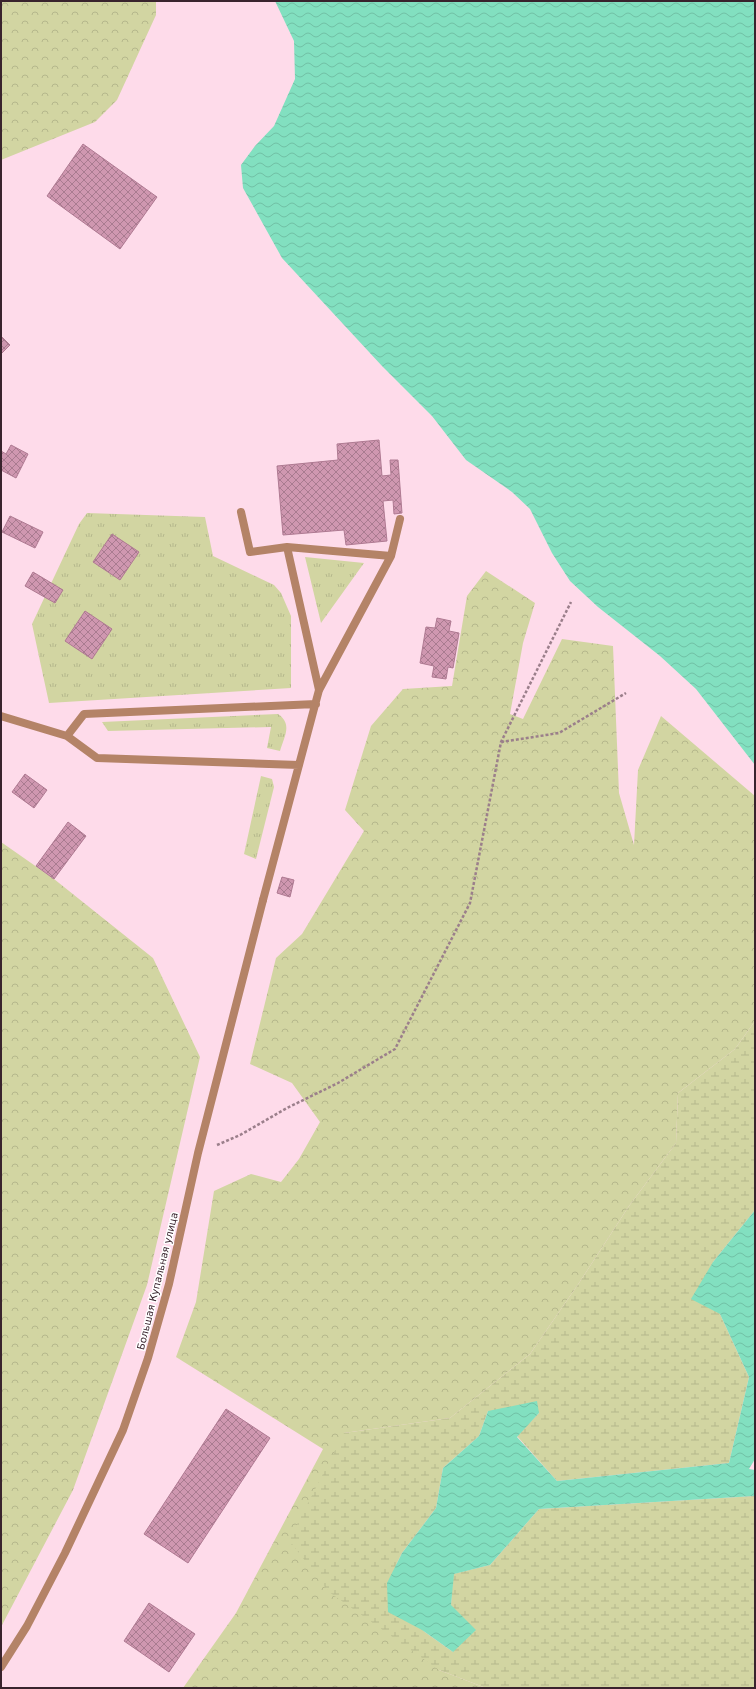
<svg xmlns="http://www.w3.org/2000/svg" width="756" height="1689" font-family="'DejaVu Sans',sans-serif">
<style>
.grass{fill:url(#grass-tufts)}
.forest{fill:url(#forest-crowns)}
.wetland{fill:url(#wetland-marsh)}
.water{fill:url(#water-waves)}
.building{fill:url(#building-cross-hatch);stroke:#af7a92}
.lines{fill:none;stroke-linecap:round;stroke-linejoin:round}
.path{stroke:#9b7f8b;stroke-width:2.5;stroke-dasharray:3 2;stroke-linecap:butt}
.service{stroke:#b48367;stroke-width:8}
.minor{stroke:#b48367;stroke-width:8}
.labels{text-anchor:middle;stroke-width:3;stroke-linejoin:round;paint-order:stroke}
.street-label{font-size:10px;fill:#39232d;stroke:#fff}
</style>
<defs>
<pattern id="grass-tufts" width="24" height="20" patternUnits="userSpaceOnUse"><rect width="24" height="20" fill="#d2d5a2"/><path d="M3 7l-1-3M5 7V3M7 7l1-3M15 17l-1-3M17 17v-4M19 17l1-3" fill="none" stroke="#b5b78c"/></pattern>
<pattern id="forest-crowns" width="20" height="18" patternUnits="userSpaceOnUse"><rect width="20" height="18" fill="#d2d5a2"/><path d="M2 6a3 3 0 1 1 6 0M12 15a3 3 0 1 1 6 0" fill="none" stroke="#b5b78c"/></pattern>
<pattern id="wetland-marsh" width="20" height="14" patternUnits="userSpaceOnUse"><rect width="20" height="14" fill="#d2d5a2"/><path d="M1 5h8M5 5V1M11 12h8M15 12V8" fill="none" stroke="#b5b78c"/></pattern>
<pattern id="water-waves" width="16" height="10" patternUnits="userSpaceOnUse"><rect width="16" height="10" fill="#82e0c0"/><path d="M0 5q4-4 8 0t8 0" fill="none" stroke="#71c0a5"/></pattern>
<pattern id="building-cross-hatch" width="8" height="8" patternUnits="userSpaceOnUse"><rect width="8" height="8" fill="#cf97b0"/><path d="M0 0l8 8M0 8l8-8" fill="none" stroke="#a97b90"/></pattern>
</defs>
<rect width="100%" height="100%" fill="#fedbea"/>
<!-- grass -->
<path class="grass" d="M87,513l118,4 8,39 61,29 7,8 10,23v72l-242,15 -17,-79 47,-100z
M305,557l59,6 -43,60z
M278,714c15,10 6,23 2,37l-13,-3 4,-21 -163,4 -6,-9z
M261,776l11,3 2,8 -18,72 -12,-5z"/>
<!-- forest -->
<path class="forest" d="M1,1h155v14l-39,85 -22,22 -94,38z
M486,571l49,32 -12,40 -13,71 13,5 39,-80 51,7 6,147 15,52 4,-75 23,-54 94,80v225l-20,28 -57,44 -2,50 -47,63 -50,77 -49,71 -80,64 -106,15 95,237 47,18h-303l53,-75 87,-164 -147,-92 20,-55 18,-111 37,-17 30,8 18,-23 21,-37 -28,-39 -42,-19 26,-106 26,-24 62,-103 -19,-21 26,-84 32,-37 49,-3 15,-90z
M1,842l53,37 99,79 47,99 -53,228 -74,205 -72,137z"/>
<!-- wetland -->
<path class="wetland" d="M755,1021v189l-42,52 7,52 29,63 -20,86 -172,18 -40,-45 22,-23 -51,-2 -9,25 -36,32 -7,40 -34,45 -15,30 1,29 34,18 31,22 -2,-47 2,-31 37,-9 49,-56 216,-13v192h-269l-47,-18 -110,-78 -40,-52 55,-107 106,-15 80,-64 49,-71 50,-77 47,-63 2,-50 57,-44z"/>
<!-- water -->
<path class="water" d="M275,1h480v764l-59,-76 -36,-33 -62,-49 -28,-26 -18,-28 -22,-44 -18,-17 -46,-32 -34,-44 -50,-50 -100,-108 -39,-70 -2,-23 14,-19 19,-20 21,-47 -1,-38z
M755,1210v249l-6,10 6,1v26l-216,13 -49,56 -36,9 -3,31 25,25 -23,22 -31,-22 -34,-18 -1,-29 15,-30 34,-45 7,-40 36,-32 9,-25 49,-10 2,12 -22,24 40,44 172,-18 20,-86 -29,-63 -29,-15 22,-37z"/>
<!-- building -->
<path class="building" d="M83,144l74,53 -37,52 -73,-53z
M1,336l9,9 -9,9z
M379,440l3,36 9,-1 -1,-15h8l4,53 -8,1 -1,-14 -10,1 4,40 -41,4 -2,-15 -61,5 -6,-69 61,-6 -1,-16z
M11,445l17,9 -12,24 -15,-8v-19l5,3z
M10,516l33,16 -8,16 -33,-16z
M112,534l27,18 -19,28 -27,-18z
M33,572l30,18 -8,13 -30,-17z
M85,611l27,18 -20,30 -27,-18z
M437,618l14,3 -2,10 10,2 -6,35 -5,-1 -2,12 -14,-2 2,-11 -14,-3 6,-36 9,1z
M25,774l22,16 -13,18 -22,-16z
M68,822l18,14 -32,43 -18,-13z
M282,877l12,3 -4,17 -13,-4z
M226,1409l44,29 -82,125 -44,-29z
M149,1603l46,31 -26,38 -45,-31z"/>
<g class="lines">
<!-- path -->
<path class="path" d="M501,742l58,-9 67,-40
M217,1145l23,-10 47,-27 51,-25 57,-34 75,-146 31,-161 70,-140"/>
<!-- service -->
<path class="service" d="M241,512l9,40 37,-5 32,143
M287,547l104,9
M1,716l66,20 17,-22 232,-10
M67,736l30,22 202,7
M263,900l56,-210 72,-134 9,-37"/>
<!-- minor -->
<path class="minor" d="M1,1667l26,-41 38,-73 58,-123 25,-72 21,-74 29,-131 65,-253"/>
</g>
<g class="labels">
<!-- street labels -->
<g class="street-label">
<text transform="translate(157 1281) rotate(-76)" y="4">Большая Купальная улица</text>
</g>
</g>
<!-- border -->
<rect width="756" height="1689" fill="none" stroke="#39232d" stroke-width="4"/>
</svg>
